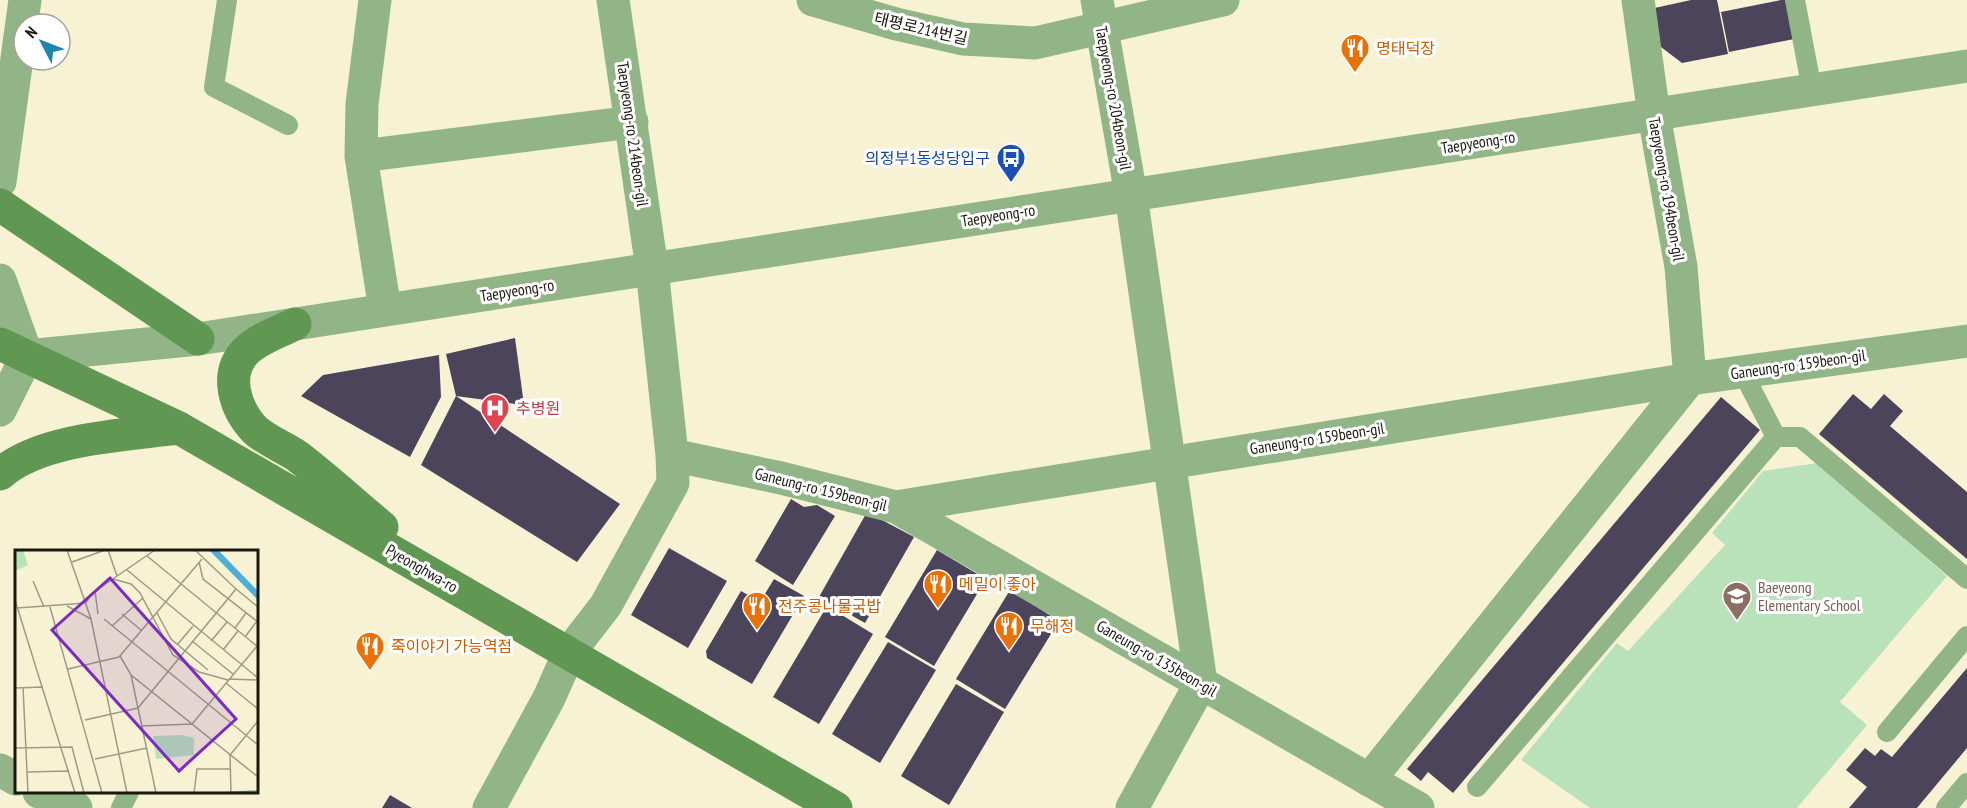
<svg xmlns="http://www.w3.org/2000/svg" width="1967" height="808" font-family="'PT Sans Narrow','Noto Sans KR',sans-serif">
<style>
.green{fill:#b9e2ba}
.building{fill:#4b445b}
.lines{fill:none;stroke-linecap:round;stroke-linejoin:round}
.service{stroke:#91b587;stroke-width:20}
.minor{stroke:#91b587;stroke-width:33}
.secondary{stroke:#609752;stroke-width:33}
.labels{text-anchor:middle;stroke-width:6;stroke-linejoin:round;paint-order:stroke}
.street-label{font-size:16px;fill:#19180d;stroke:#fff}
.food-label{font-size:16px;fill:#c56008;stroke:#fff;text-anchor:start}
.transit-label{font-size:16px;fill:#164399;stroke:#fff;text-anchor:end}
.health-label{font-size:16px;fill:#be3a42;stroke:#fff;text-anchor:start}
.education-label{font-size:16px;fill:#785e54;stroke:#fff;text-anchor:start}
.inset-road{fill:none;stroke:#9e9b84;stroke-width:1.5}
.view{fill:#7b2cbf;fill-opacity:0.15;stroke:#7b2cbf;stroke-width:3}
.inset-edge{fill:none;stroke:#19180d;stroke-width:3}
</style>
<rect width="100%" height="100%" fill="#f7f2d4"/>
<!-- green -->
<path class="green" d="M1817,463l130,113 -107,126 27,23 -70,83h-207l-69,-48 96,-117 11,8 97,-106 -13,-12 51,-62z"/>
<!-- building -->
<path class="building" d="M1691,0h26l11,54 -46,9 -25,-19 -7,-35z
M1781,0h5l8,39 -65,13 -8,-40z
M515,338l9,67 -68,-9 164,108 -43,58 -156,-97 35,-69 -10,-42z
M439,355l2,42 -31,60 -109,-61 22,-21z
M1853,394l18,15 13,-15 19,17 -13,15 77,66v67l-148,-125z
M1721,397l39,33 -307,363 -25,-21 -7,9 -14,-12z
M791,499l13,8 13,-2 18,11 -42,69 -38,-24z
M867,512l47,25 -49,86 -46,-26z
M669,548l58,33 -39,67 -57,-33z
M937,550l49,29 -52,87 -49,-29z
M774,579l30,17 -52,88 -45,-26 -1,-7 35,-60 19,11z
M1010,590l49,31 -54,88 -49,-30z
M827,606l46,28 -54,90 -46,-27z
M888,642l48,28 -56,93 -48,-29z
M1967,668v80l-50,60h-68l18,-21 -21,-17 19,-22 10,8 6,-7 11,8z
M956,684l48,28 -55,93 -48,-29z
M390,795l22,13h-30z"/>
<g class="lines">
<!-- service -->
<path class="service" d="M227,0l-13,87 74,38
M1795,0l17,90
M1742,371l34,66h24l167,142
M1887,732l80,-96
M1477,787l299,-350
M121,808l8,-16
M1946,808l21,-25"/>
<!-- minor -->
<path class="minor" d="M375,0l-13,104 -1,52 24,154
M813,0l83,24 67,15 72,4 188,-43
M1097,0l34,195 70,488 -69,125
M361,156l271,-34
M0,182l25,-182
M0,280l27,76
M27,356l171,-17 1769,-273
M0,410l27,-54
M672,455l109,23 115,29 794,-128 277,-38
M896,507l522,301
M0,770l16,9
M1369,780l321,-401 -9,-112 -27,-152 -16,-115
M39,792l37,16
M489,808l60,-110 20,-45 37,-48 67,-122 -1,-28 -20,-186 -39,-269"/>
<!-- secondary -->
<path class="secondary" d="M0,205l198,134
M295,324c-16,8 -35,14 -48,26 -24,23 -12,58 7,79 11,11 30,18 43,27 29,22 57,48 85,71
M0,344l179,84 657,380
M0,474c41,-36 126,-39 179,-46"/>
</g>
<!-- icons -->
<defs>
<g id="restaurant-pin" transform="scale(1.5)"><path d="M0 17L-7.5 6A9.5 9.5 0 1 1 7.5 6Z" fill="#e8710a" stroke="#fff"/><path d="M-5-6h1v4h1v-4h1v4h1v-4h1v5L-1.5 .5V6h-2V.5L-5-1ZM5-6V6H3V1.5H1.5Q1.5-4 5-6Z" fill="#fff"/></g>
<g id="bus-pin" transform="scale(1.5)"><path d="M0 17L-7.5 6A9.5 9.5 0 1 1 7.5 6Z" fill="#1a4fb4" stroke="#fff"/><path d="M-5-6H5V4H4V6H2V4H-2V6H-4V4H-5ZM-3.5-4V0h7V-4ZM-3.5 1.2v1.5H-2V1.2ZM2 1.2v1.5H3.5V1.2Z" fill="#fff"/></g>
<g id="hospital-pin" transform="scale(1.5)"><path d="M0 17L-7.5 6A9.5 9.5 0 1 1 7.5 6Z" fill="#e0444e" stroke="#fff"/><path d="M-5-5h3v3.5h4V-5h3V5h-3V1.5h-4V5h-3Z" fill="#fff"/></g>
<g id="school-pin" transform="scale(1.5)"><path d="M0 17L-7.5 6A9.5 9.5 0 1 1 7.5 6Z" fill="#8d6e63" stroke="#fff"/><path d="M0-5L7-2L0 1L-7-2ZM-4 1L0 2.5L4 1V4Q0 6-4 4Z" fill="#fff"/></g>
</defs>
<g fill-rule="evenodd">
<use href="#restaurant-pin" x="1355" y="48"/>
<use href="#bus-pin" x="1011" y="158"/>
<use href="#hospital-pin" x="495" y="408"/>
<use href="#restaurant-pin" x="938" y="584"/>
<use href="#school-pin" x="1737" y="596"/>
<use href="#restaurant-pin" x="757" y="606"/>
<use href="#restaurant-pin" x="1009" y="626"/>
<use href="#restaurant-pin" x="370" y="646"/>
</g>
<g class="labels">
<!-- street labels -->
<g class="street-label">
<text transform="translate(921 28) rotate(13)" y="6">태평로214번길</text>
<text transform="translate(1114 98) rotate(80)" y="6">Taepyeong-ro 204beon-gil</text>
<text transform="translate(633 134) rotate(82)" y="6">Taepyeong-ro 214beon-gil</text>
<text transform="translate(1478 142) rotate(-9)" y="6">Taepyeong-ro</text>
<text transform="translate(1667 189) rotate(80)" y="6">Taepyeong-ro 194beon-gil</text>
<text transform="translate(998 215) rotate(-9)" y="6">Taepyeong-ro</text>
<text transform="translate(517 290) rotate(-9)" y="6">Taepyeong-ro</text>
<text transform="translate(1798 364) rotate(-8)" y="6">Ganeung-ro 159beon-gil</text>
<text transform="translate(1317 438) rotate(-9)" y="6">Ganeung-ro 159beon-gil</text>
<text transform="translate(821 489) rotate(14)" y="6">Ganeung-ro 159beon-gil</text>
<text transform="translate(422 568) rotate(30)" y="6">Pyeonghwa-ro</text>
<text transform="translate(1157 658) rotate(30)" y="6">Ganeung-ro 135beon-gil</text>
</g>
<!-- food labels -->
<g class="food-label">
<text x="1376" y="54">명태덕장</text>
<text x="959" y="590">메밀이 좋아</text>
<text x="778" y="612">전주콩나물국밥</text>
<text x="1030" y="632">무해정</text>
<text x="391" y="652">죽이야기 가능역점</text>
</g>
<!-- transit labels -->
<g class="transit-label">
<text x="990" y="164">의정부1동성당입구</text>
</g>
<!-- health labels -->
<g class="health-label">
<text x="516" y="414">추병원</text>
</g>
<!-- education labels -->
<g class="education-label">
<text x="1758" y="593">Baeyeong<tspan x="1758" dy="18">Elementary School</tspan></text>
</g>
</g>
<!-- overview -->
<g transform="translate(15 550)">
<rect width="243" height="243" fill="#f7f2d4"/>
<path d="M167,185l12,3v17l-38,4 -3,-23z" fill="#b9e2ba"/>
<path d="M0,0h8l5,15 -13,6z" fill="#b9e2ba"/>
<path d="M194,0h9l40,41v9z" fill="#4dafd9"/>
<path class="inset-road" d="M52,0l24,69 36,174M93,0l9,26M132,6l111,91M57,12l33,-12M184,12l4,17 55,43M112,20l131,108M98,29l18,5 9,9 33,62 26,17 29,8M18,31l11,26M221,39l22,18M80,41l3,23M0,50l60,193M71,53l5,-9 64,-44M52,56l24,13M35,57l52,186M2,58l69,-5M142,63l14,26 37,31M107,64l20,17M89,69l154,126M97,76l31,-28M220,78l11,-15M230,87l12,-16M177,91l41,33M196,91l16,-19M162,95l16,-19M208,100l15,-19M105,106l11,19 127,102M53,119l51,-12 83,-98M116,125l25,118M214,129l29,1M211,133l32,26M8,137l5,106M0,138l28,-1M70,170l53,-12 98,-119 -41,-39M127,176l50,-2 66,-79M0,198l57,-1 12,46M80,209l52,-11M12,222l42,-1M179,243l3,-24h33M201,243l42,-2M216,243l-1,-38 28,-34"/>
<path class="view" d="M95,28l126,141 -57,52 -127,-141z"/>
<rect width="243" height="243" class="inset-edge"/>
</g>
<!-- north arrow -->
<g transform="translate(42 42) rotate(312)"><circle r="28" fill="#ffffff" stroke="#a3a39e" stroke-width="1.5"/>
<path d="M0-4.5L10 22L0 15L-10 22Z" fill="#2084ae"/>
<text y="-9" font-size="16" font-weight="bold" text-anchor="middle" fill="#19180d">N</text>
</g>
</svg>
